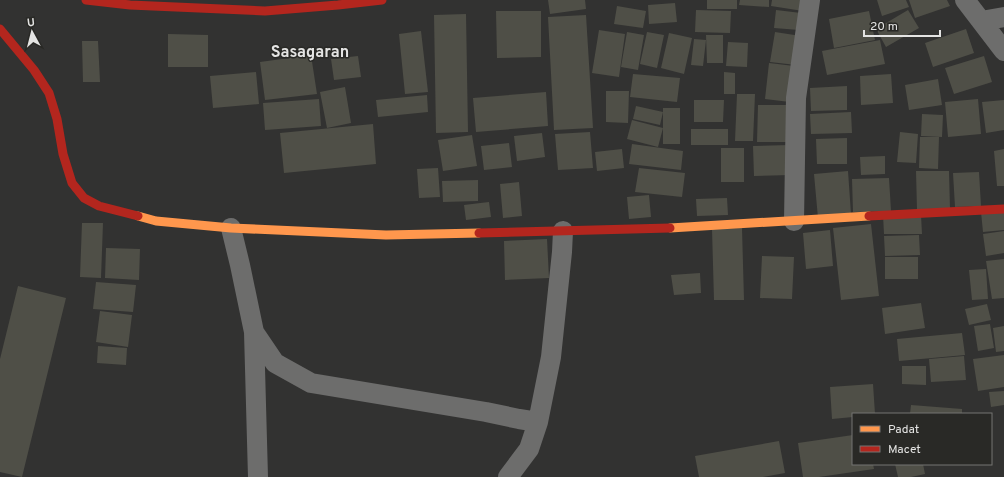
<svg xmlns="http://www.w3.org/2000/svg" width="1004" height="477" font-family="Overpass,sans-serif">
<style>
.building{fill:#4f4f47}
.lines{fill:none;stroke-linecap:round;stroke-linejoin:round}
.street{stroke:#6d6d6c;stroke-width:20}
.slow{stroke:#ff974d;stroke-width:9}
.jam{stroke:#b3261e;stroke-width:9}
.labels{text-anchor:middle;stroke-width:3;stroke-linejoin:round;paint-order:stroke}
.quarter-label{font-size:16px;font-weight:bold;fill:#e4e4e3;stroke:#292926}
</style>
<rect width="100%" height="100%" fill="#323231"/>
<!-- building -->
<path class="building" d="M548,0h37l1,9 -36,5z
M707,0h30v9h-30z
M740,0h29v7l-30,-2z
M772,0h33l-2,11 -32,-5z
M877,0h29l3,7 -27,9z
M909,0h38l3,6 -35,12z
M675,3l2,19 -28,2 -1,-19z
M617,6l29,5 -3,17 -29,-4z
M696,10l35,1 -1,22 -35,-1z
M776,10l25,3 -2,17 -25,-2z
M908,10l11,18 -33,19 -10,-18z
M496,11h45v46l-44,1z
M869,11l6,29 -41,8 -5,-29z
M466,14l2,118 -32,1 -2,-118z
M586,15l7,113 -39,2 -6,-113z
M966,29l8,24 -41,14 -8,-24z
M599,30l26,4 -6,43 -27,-4z
M421,31l7,61 -23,2 -6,-60z
M627,32l17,3 -6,35 -17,-3z
M647,32l17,3 -7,33 -17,-4z
M775,32l26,4 -5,29 -26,-3z
M669,33l23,5 -8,36 -23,-6z
M168,34l40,1v32h-40z
M706,35h17v28h-16z
M694,39l12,1 -3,26 -12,-1z
M880,40l5,24 -58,11 -5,-24z
M82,41h16l2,41h-17z
M728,42l20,1 -1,24 -21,-1z
M311,55l6,39 -52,6 -5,-38z
M358,56l3,21 -27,3 -3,-21z
M984,56l8,26 -38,12 -9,-26z
M769,63l25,3 -4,36 -25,-3z
M256,72l3,32 -46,4 -3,-32z
M724,72l11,1v21h-11z
M633,74l47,4 -3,24 -47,-5z
M891,74l2,29 -32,2 -1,-29z
M938,79l4,26 -33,5 -4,-25z
M847,86v24l-36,1 -1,-23z
M345,87l6,36 -24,5 -7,-36z
M606,91h23l-1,32 -22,-1z
M546,92l2,34 -72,6 -3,-34z
M737,94h18l-2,47h-18z
M427,95l1,17 -50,5 -2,-17z
M319,99l2,27 -56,4 -2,-27z
M978,99l3,35 -33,3 -3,-35z
M694,100h30l-1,22h-29z
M1004,100v30l-18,3 -4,-31z
M758,105h31v37h-32z
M636,106l27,6 -3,13 -27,-6z
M663,108h17v36h-17z
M851,112l1,21 -41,1 -1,-20z
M922,114l21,1 -1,22 -21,-1z
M632,120l31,8 -5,19 -31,-8z
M373,124l3,40 -92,9 -4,-40z
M691,129h37v16h-37z
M590,132l3,36 -35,2 -3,-36z
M900,132l18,2 -2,29 -19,-1z
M542,133l3,24 -28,4 -3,-25z
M472,135l5,31 -34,5 -5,-31z
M920,137h19l-1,32 -19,-1z
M847,138v26h-30l-1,-25z
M509,143l3,24 -28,3 -3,-24z
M632,144l51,7 -2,19 -52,-6z
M790,145l1,30 -37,1 -1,-30z
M721,148h23v34h-23z
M622,149l2,19 -27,3 -2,-19z
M1004,149v37h-7l-3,-35z
M885,156v18l-24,1 -1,-18z
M438,168l2,29 -21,1 -2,-29z
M639,168l46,5 -3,24 -47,-5z
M848,171l3,43 -33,4 -4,-44z
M916,171h33l1,38 -33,1z
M979,172l2,34 -26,1 -2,-34z
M889,178l2,33 -38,1 -1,-33z
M478,180v21l-35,1 -1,-21z
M519,182l3,34 -19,2 -3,-34z
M649,195l2,22 -22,2 -2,-22z
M727,198l1,17 -31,1 -1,-17z
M489,202l2,15 -25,3 -2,-15z
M1004,209v21l-21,2 -2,-20z
M883,215h38l1,19h-38z
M82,223h21l-2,55 -21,-1z
M871,224l8,72 -38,4 -8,-72z
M742,228l2,72h-30l-2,-71z
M830,230l3,36 -27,3 -3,-36z
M1004,231v22l-18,3 -3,-22z
M919,235l1,20 -35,1 -1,-20z
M547,239l2,39 -44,2 -1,-39z
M106,248l34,1 -1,31 -34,-2z
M762,256l32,1 -2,42 -32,-1z
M885,257h33v22h-33z
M1004,259v39l-12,1 -6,-38z
M986,269l2,30 -16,1 -3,-30z
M700,273l1,20 -27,2 -3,-20z
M96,282l40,3 -3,27 -40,-3z
M18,286l48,12 -44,179 -22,-5v-113z
M921,303l4,25 -40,6 -3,-26z
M987,304l4,16 -22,5 -4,-16z
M100,311l32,4 -4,32 -32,-5z
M990,324l4,24 -16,3 -4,-25z
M1004,326v25l-8,1 -3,-24z
M962,333l3,22 -66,6 -2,-22z
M98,346l29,2 -1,17 -29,-2z
M1004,355v32l-26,4 -5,-32z
M964,356l2,24 -35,2 -2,-23z
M902,366h24v19l-24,-1z
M873,384l2,30h-22v3l-21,2 -2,-32z
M1004,391v14l-13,2 -2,-15z
M911,405l51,4v5h-52z
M853,435v29h20l1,5 -55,8h-16l-5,-34z
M779,441l6,32 -22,4h-64l-4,-21z
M895,464h28l2,10 -14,3h-13z"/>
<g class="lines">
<!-- street -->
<path class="street" d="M965,0l39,51
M981,21l23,-4
M794,221l2,-123 14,-98
M231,228l9,37 14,67 21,31 36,20 175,29 33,7 19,3
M254,332l4,145
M508,477l21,-28 9,-27 13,-65 11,-105 1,-21"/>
<!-- slow -->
<path class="slow" d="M138,216l18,5 75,7 155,7 93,-2
M670,228l199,-12"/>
<!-- jam -->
<path class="jam" d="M86,0l44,5 135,6 73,-6 44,-5
M0,29l34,41 15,23 8,26 6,35 9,29 12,15 15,8 39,10
M869,216l135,-7
M479,233l191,-5"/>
</g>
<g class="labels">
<!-- quarter labels -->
<g class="quarter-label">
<text x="310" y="57">Sasagaran</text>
</g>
</g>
<!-- legend -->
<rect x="852" y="413" width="140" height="52" fill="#292926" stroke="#747472"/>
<rect x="860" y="426" width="20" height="6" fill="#ff974d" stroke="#747472"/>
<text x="888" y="433" font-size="12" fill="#e4e4e3">Padat</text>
<rect x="860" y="446" width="20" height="6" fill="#b3261e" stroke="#747472"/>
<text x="888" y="453" font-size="12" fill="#e4e4e3">Macet</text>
<!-- north arrow -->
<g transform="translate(32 32) rotate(353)" stroke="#292926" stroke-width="3" paint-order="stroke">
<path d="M0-3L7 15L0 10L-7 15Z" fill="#e4e4e3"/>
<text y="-6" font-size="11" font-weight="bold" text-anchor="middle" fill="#e4e4e3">U</text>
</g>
<!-- scale -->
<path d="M864 30v6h76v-6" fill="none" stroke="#e4e4e3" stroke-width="2"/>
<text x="870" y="30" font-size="12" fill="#e4e4e3" stroke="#292926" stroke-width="3" paint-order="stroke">20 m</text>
</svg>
